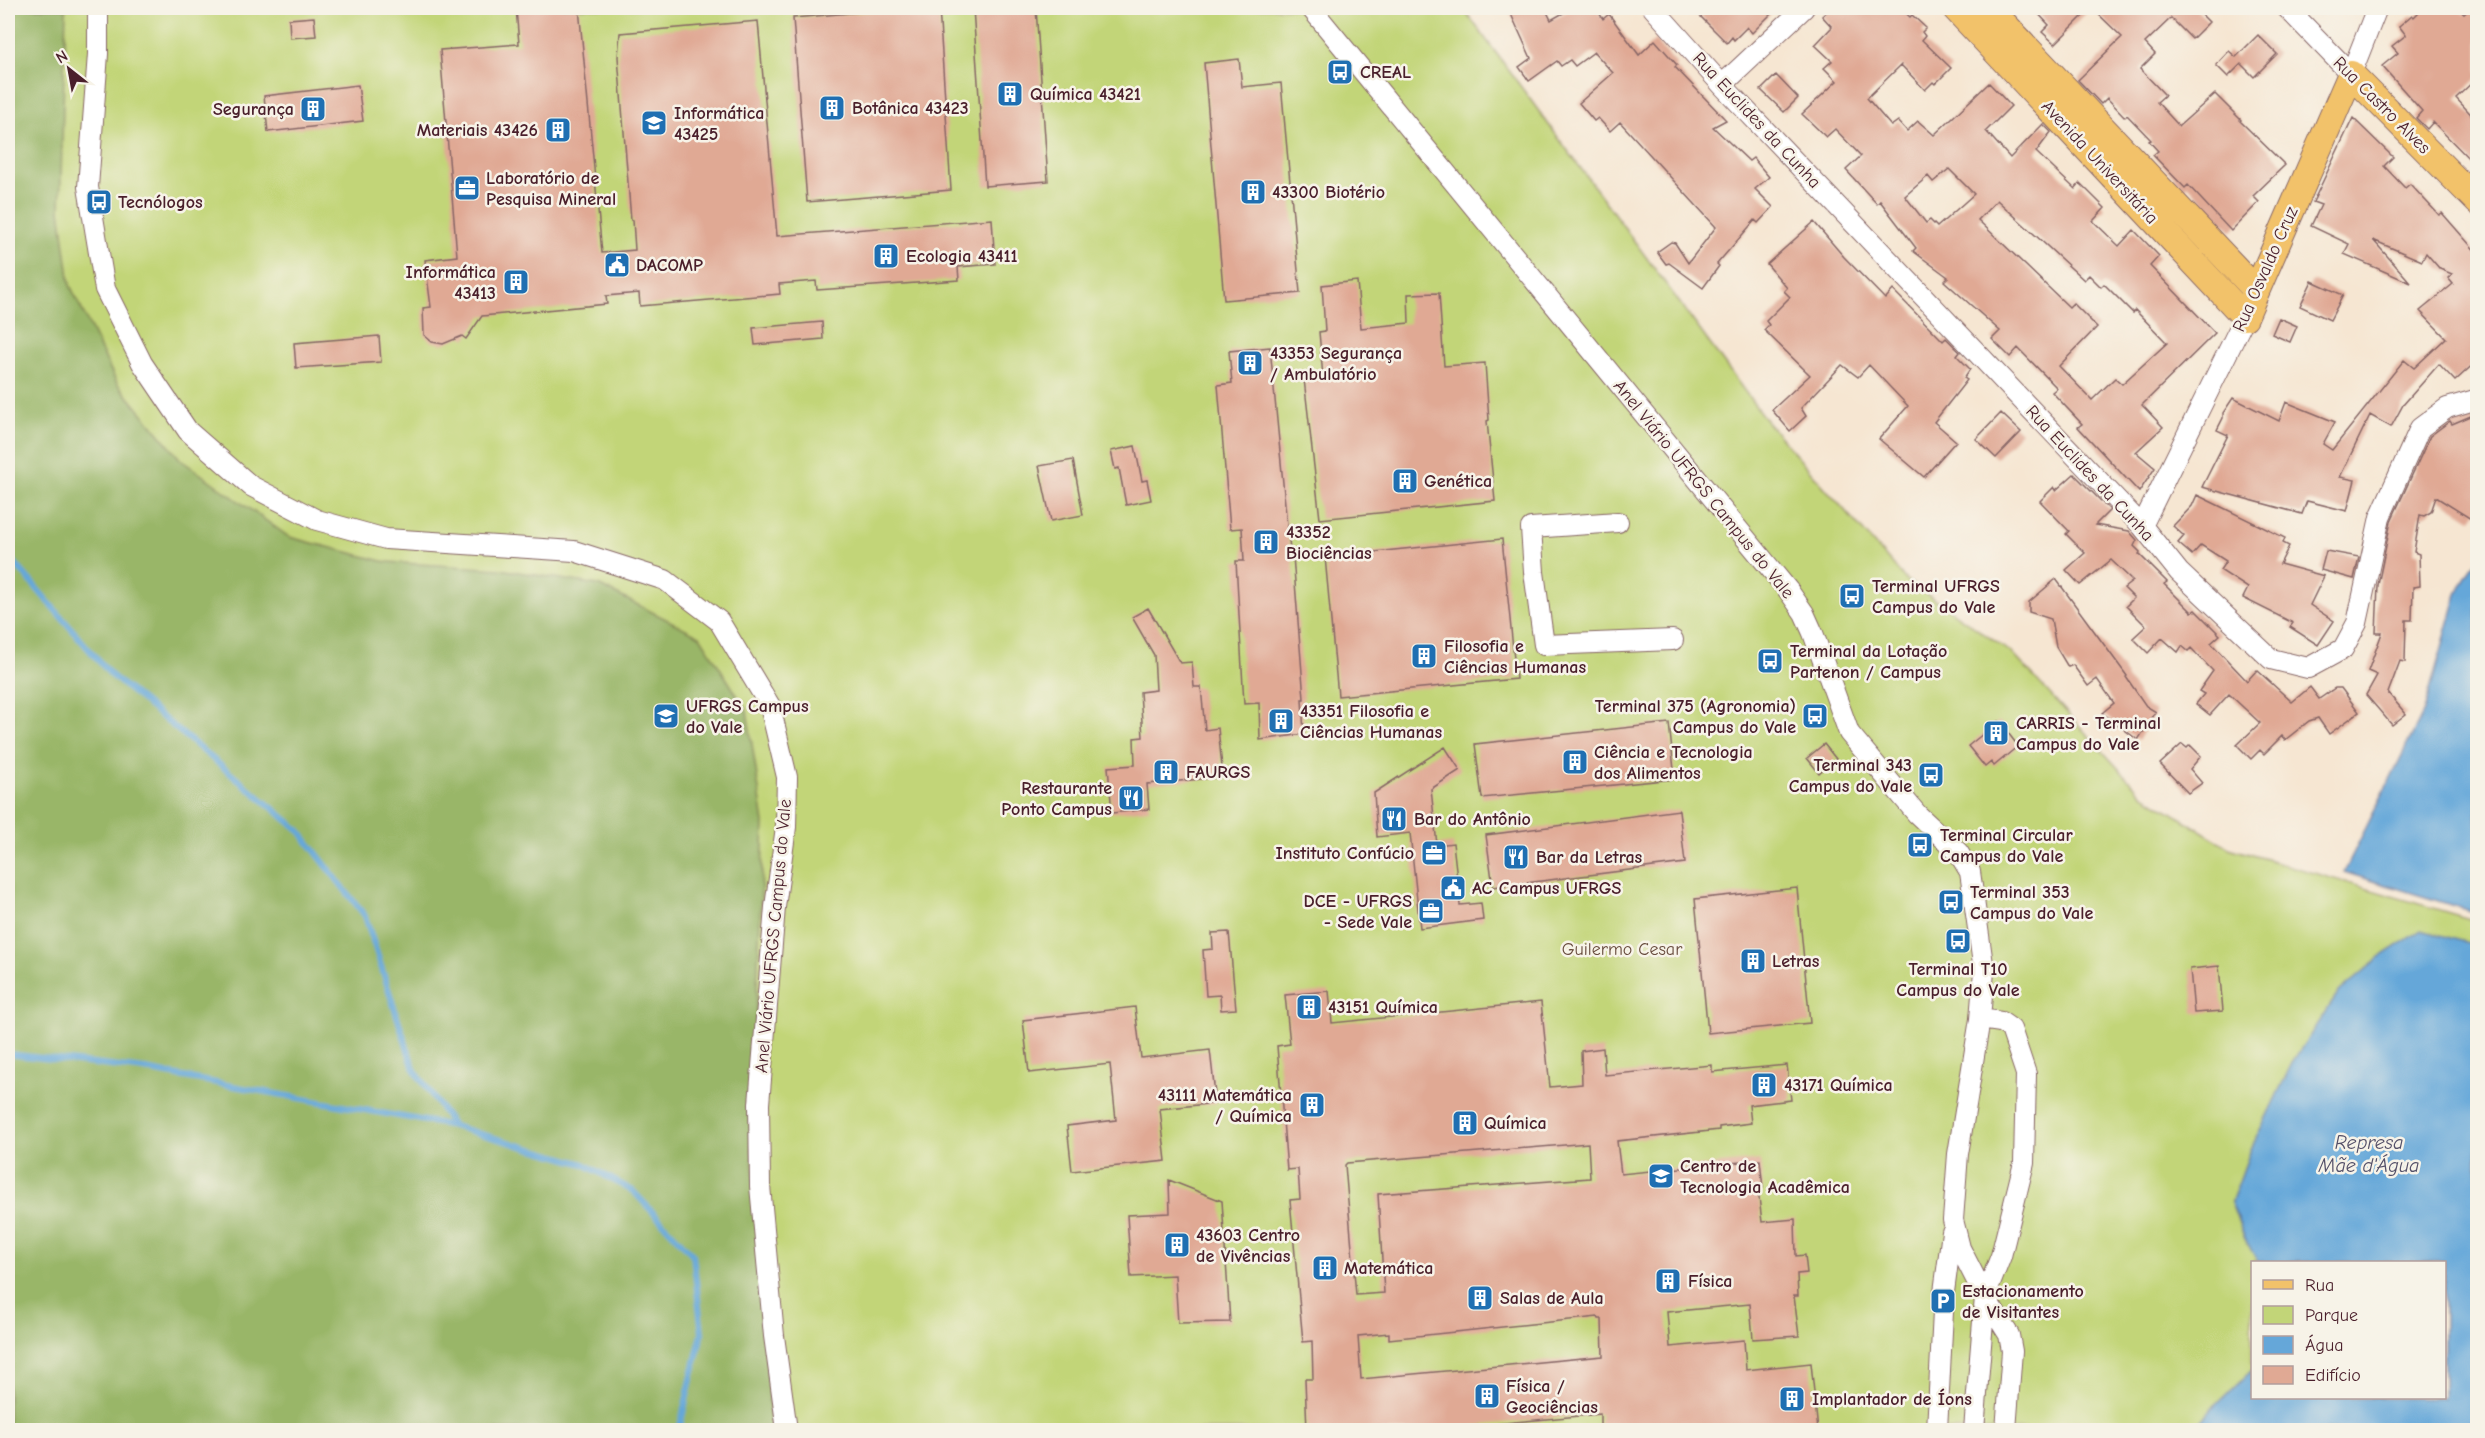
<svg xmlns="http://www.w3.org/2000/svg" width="2485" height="1438" font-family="'Comic Neue',sans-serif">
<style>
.green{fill:#c2d578;stroke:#867a52;stroke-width:1.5;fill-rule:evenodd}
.forest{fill:#99b668;stroke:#726a4a;stroke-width:1.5}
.water{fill:#65a7d9;stroke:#586382;stroke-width:1.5}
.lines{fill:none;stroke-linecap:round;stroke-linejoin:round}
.stream{stroke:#65a7d9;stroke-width:6}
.building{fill:#e0a994;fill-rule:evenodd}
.minor-casing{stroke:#866565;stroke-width:22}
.major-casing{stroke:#866565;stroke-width:28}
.minor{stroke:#fff;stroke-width:20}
.major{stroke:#f2c26a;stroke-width:26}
.labels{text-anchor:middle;stroke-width:5;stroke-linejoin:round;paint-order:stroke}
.poi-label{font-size:18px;font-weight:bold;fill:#4a1f2b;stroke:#f7f3e8;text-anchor:start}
.street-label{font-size:18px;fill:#4a1f2b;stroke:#f7f3e8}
.park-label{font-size:18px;fill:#684c3e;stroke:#f7f3e8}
.water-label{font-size:20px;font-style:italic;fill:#534f68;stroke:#f7f3e8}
</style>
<rect width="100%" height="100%" fill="#f7f3e8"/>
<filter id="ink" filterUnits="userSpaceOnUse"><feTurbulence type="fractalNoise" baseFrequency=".0167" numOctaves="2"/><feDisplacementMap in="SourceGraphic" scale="12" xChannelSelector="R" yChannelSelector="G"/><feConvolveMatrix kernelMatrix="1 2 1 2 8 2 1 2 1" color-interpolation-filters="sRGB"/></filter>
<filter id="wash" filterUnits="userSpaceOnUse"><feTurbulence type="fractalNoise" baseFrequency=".008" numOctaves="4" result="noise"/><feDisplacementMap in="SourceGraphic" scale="24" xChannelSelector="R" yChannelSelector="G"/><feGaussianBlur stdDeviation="1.35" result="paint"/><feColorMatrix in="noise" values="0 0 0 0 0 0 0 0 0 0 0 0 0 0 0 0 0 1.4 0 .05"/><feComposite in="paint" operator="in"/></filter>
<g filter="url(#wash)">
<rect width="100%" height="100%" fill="#f6e6d2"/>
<!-- green -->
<path class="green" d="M8,8h1455l305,415 138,157 106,73 130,141 87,54 248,73v509h-2469zM2252,1262h192v136h-192z"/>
<!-- forest -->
<path class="forest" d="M8,8h58l-6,201 10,76 47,98 64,77 108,77 97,25 114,7 98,16 102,51 47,75 17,112 -13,309 20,298h-763z"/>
<!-- water -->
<path class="water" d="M2477,560v353l-133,-41 80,-161 33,-117 14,-27z
M2421,930l56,15v485h-286l61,-60v28h192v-136h-186l-13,-23 -14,-36 20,-54 43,-90 46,-68 44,-37z"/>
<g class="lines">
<!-- stream -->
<path class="stream" d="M8,555l103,120 187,154 67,87 49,153 39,57 131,38 49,27 60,64 9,78 -23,97
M8,1054l137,16 308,56"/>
</g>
<g id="blocks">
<!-- building -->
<path class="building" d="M516,8h63l23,245 33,-3 -2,-30h-2l-13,-163 2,-24 138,-12 19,215 215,-17 3,45 -37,3 1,13 -142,10 -1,-9 -37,3 1,10 -140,12 -1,-13 -33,3 1,8 -125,12 -16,23 -4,-3 -19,8 -11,-2 -8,-7 -1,-27 8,-1 -6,-47 32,-4 -17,-206 79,-6z
M908,8h31l12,182 -144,12 -14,-184z
M973,8h63l12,173 -63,5z
M1519,8h26l6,12 21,-12h24l7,11 6,-5 30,41 16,-15 22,25 -2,2 51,53 -13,7 36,34 4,-3 16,19 -14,12 18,18 -15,16 -3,-3 -38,44 2,2 -16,22 -34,-25 -3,1 -9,-12 14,-10 4,1 13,20 28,-36 -96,-105 -10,9 -12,-13 -4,3 -15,-18 34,-30 -19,-21 -19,14 -5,-6 -9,6 -4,-5 -28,20 -10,-14 12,-9 -21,-46z
M1706,8h71l-25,25 -5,-6 -13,13 -2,-3 -5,6 -28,-28z
M1831,8h69l10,9 2,-2 14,13 -4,4 3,4 -3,4 29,28 -16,16 -2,-2 -8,8 -24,-25 -34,33 24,28 7,-5 9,10 11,-10 16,14 55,-52 22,23 -25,25 24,27 33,-34 8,8 -15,20 39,37 5,-6 25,25 -12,13 26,25 15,-16 25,26 -9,10 65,67 -73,72 21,22 -27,25 19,16 -16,24 -61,-65 4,-3 -30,-32 5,-4 -39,-40 -8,9 -18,-18 8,-8 -56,-50 4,-4 -35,-26 3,-3 -36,-47 -3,3 -31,-34 15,-14 -26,-27 -9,8 -24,-23 35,-33 -13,-13 8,-7 -17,-16 17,-18 -10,-11zM1949,169l25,25 -37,33 -7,-7 -4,3 -21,-27 23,-20 5,6zM1997,200l87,80 5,-5 12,12 3,-3 29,29 2,-3 32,33 -45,41 -7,-6 -23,22 -33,-34 38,-39 -24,-24 -4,4 -91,-87z
M2033,8h58l-36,36 -13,-12 7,-7z
M2092,8h103l14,14 -17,17 -21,-21 -26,25 10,11 -15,15 25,26 -8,7 22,24 36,-32 26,26 -1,1 45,44 -32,31 6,6 -28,29 -43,-46 -3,3 -32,-33 5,-4 -9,-10 2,-1 -24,-25 -2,2 -18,-19 -6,6 -23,-24 44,-43z
M2423,8h34l7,6 7,-6h7v69l-22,21 22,24v46l-45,-46 -6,7 -11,-11 6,-7 -40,-45 16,-13 -6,-7 14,-11 -7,-9 13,-11 2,2z
M314,17l2,19 -26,2 -1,-19z
M2258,35l19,19 -23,23 -13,-13 -13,13 -12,-12 13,-14 7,6z
M1239,59l3,28 39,-4 19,210 -76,7 -20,-237z
M1776,75l22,23 -14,14 -23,-22z
M358,85l5,36 -95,11 -4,-36z
M2353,118l40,39 -9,9 21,22 5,-4 29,31 3,-2 36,41v106l-23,21 -16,-17 -36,41 -12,22 -21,-12 -30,62 15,3 -8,31 -40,-10 -5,13 -100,-27 26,-52 -11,-5 6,-12v-5l10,-15 46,23 7,-19 49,20 -12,22 9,6 72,-90 10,8 32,-30 -26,-27 33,-27 -5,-6 4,-4 -12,-5 -14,-16 -4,8 -49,-21 38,43 -67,-29 5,-10 -38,-18 10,-21 -8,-3z
M1814,222l30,35 41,42 8,-9 50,51 3,-3 14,14 -3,4 13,13 -6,9 3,2 -33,42 22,19 -32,36 -45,-38 29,-33 -39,-41 -11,12 -16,-12 -41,43 5,8 -16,15 -18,-21 38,-35 -46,-45 5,-5 -3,-4 24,-24 -6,-6 3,-3 -20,-24z
M1357,281l4,47 48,-5 -1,-29 31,-1 5,73 41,-3 4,57 -2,1 8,80 -175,18 -16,-140 19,-2 -4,-45 6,-1 -3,-46z
M2312,281l31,14 -13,25 -30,-14z
M2279,318l18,8 -7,16 -18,-8z
M822,322l1,17 -68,6 -2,-17z
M379,336l2,26 -85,6 -2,-25z
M1270,347l17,178 4,31h2l11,143h-2l2,35 -44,6 -1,-37 -15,1 -8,-143h8l-2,-33 -12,1 -12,-144 14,-2 -3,-32z
M2001,413l20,19 -25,26 -20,-19z
M2478,413v96l-7,10 -35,-22 -5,15 -7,4 -4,-1 -6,37 5,2 1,32 -7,1 -1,33h-6l-1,42 -5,-1 -12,32 18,21 -14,11 -26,-30 11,-20 -9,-4 14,-38h-6l2,-48 13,-64 39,-85 20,-15 2,3z
M1135,446l7,35 5,-1 4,20 -25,5 -7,-37 -4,1 -4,-18z
M1073,460l10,55 -32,6 -12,-55z
M2074,474l36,36 -15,15 34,6 8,9 -3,6 6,6 -1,2 28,28 -3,2 28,28 3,-2 25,25 -9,8 36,38 10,-11 35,32 18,-15 9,12 16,-11h6l18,24 -30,22 -11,-16 -9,3 -24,19 -3,-4 -18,18 -4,-4 -9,9 -14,-14 23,-22 -31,-29 -19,21 -14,-11 8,-10 -5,-3 14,-20 -22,-23 -3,3 -6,-5 -4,6 -16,-14 -14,15 -15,-15 13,-12 -20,-20 8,-8 -10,-10 9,-7 -22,-21 -31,25 -14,-15 19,-17 -19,-19 3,-3 -29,-30 14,-14 2,3z
M2197,495l88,43 -2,5 6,3 -9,18 44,12 -14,29 24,16 -16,24 -28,-18 3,-4 -50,-25 5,-10 -28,-18 6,-9 -25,-16 -9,10 -14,-12 6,-7 -11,-10 19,-20z
M1502,539l14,140 -178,17 -13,-139z
M2326,551l33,6 -5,22 -33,-9z
M2056,579l71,97 -1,1 20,29 10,6 -18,28 -36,-27 12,-10 -17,-24 -9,7 -15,-21 -5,2 -12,-20 -5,-28 -22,-7v-10z
M1148,608l32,55 12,-1 2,25h7l4,43 13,-2 5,49 -76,7 2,25 -37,4 -4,-46 27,-2 -1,-27 9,-1 -3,-45 16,-2 -2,-35 -22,-38z
M1999,721l19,25 -24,20 -3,-4 -6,5 -17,-21z
M1669,723l6,56 -193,19 -7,-54z
M1824,744l12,15 -17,14 -12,-15z
M2182,744l5,4 3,-3 11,11 -11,13 12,14 -14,10 -28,-29z
M1445,747l15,23 -29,19 6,56 16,-2 7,62 21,-2 2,17 -63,8 -10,-95 -33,4 -3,-44z
M1679,810l6,53 -192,24 -7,-52z
M1797,888l13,135 -102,10 -13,-134z
M1229,932l7,77 -15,1 -1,-15 -14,1 -3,-46 10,-1 -1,-16z
M2219,966l4,45 -29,2 -4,-44z
M1329,991l3,32 209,-21 9,85 32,-3 -1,-33 22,-3 2,27 107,-10v7l75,-7 4,35 -42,5 2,18 -32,4v3l-102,11 4,33 139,-14 3,28 -5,1 4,33 33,-3 1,37 9,-1 2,18 -10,1 1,22h-4l5,40 -46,3 -3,-35 -83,8 3,35 74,-7 2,30 65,-7 7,68h-218v-17l-180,17h-113l-2,-52h8l-1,-38 -9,1 -13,-142 10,-1 -2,-30 -11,1 -10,-124 13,-2 -5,-49zM1588,1143l2,35 -212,16 6,99 -28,2 -11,-130 2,-2zM1598,1317l1,2h3l1,37 -242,23 -3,-43 31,-3v6z
M1135,1007l6,51 69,-8 6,53 -56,6 6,52 -94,10 -5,-45 49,-6 -6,-56 -81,9 -6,-53z
M1169,1180l53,21 8,121 -52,1 -3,-48 -44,2 -4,-62 43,-2z"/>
</g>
</g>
<g filter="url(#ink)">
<use href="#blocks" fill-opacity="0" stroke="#866565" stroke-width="1.5"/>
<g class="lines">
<!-- minor casing -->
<g class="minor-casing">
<path id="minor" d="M98,8v46l-10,133 17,102 37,74 46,68 63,55 66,34 69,19 188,12 91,29 54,41 51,85 17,71 -1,50 -11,80 -16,197 1,82 14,150 13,94
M1311,8l477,582 16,23 9,20 36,100 68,81 41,38 12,20 14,99 -4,48 -22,135 -5,66 7,28 25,49 24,38 3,16 -6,79
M1653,8l69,77 420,441 37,46 92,87 37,9 35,-19 14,-26 23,-106 40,-89 27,-20 31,-9
M2287,8l64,66 26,-66
M1722,85l82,-77
M1618,522l-87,6 3,44 10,73 129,-5
M2142,526l103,-209
M1937,1430l7,-138 8,-60
M1974,1430l11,-133 16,-41 23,-93 2,-89 -15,-45 -10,-7 -21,-3"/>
</g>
<!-- major casing -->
<g class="major-casing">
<path id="major" d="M1955,8l290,309 106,-243 127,128
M1989,8l267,282"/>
</g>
<!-- minor -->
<use href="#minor" class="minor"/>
<!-- major -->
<use href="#major" class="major"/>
</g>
</g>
<!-- icons -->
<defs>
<g id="bus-square" transform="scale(1.35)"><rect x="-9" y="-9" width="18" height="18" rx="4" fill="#1f6fb2" stroke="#f7f3e8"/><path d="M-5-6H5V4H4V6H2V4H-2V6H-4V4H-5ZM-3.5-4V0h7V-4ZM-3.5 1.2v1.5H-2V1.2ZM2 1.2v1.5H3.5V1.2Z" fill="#fff"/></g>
<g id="building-square" transform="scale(1.35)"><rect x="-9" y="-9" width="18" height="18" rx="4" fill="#1f6fb2" stroke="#f7f3e8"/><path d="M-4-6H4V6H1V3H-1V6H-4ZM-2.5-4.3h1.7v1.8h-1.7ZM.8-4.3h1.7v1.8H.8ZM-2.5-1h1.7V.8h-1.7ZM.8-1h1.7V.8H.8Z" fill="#fff"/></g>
<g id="university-square" transform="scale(1.35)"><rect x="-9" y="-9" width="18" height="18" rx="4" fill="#1f6fb2" stroke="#f7f3e8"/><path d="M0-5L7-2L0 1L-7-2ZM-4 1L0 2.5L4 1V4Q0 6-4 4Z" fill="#fff"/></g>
<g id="office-square" transform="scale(1.35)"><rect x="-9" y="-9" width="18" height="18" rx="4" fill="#1f6fb2" stroke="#f7f3e8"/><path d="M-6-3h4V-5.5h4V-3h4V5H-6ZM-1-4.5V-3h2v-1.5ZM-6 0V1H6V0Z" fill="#fff"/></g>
<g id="civic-square" transform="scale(1.35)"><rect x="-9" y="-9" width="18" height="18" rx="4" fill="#1f6fb2" stroke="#f7f3e8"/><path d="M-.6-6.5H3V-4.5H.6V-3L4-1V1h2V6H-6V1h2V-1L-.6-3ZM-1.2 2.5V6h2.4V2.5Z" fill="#fff"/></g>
<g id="restaurant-square" transform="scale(1.35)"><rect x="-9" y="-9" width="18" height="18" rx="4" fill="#1f6fb2" stroke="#f7f3e8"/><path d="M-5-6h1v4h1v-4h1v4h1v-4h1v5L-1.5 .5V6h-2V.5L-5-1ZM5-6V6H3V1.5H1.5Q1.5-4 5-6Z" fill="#fff"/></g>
<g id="parking-square" transform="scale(1.35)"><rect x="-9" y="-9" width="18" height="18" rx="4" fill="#1f6fb2" stroke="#f7f3e8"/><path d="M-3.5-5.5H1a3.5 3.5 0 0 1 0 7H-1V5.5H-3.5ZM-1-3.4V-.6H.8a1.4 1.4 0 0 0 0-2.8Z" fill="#fff"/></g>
</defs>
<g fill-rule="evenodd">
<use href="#bus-square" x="1340" y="72"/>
<use href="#building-square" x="1010" y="94"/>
<use href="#building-square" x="832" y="108"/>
<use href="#building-square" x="313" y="109"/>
<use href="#university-square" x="654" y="123"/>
<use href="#building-square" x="558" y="130"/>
<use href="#office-square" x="467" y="188"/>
<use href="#building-square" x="1253" y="192"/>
<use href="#bus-square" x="99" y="202"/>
<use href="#building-square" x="886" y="256"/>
<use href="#civic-square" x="617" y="265"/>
<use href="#building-square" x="516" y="282"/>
<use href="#building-square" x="1250" y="363"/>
<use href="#building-square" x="1405" y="481"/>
<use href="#building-square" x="1266" y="542"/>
<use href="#bus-square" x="1852" y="596"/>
<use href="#building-square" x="1424" y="656"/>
<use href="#bus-square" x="1770" y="661"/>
<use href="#university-square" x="666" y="716"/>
<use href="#bus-square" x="1815" y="716"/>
<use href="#building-square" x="1281" y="721"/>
<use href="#building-square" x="1996" y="733"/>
<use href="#building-square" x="1575" y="762"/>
<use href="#building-square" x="1166" y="772"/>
<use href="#bus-square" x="1931" y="775"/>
<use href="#restaurant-square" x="1131" y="798"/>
<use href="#restaurant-square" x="1394" y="819"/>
<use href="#bus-square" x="1920" y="845"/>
<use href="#office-square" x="1434" y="853"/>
<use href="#restaurant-square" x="1516" y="857"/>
<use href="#civic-square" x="1453" y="888"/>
<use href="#bus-square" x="1951" y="902"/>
<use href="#office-square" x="1431" y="911"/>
<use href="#bus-square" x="1958" y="941"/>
<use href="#building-square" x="1753" y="961"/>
<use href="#building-square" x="1309" y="1007"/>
<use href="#building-square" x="1764" y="1085"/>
<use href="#building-square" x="1312" y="1105"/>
<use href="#building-square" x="1465" y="1123"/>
<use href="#university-square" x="1661" y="1176"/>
<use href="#building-square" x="1177" y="1245"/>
<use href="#building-square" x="1325" y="1268"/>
<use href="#building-square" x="1668" y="1281"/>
<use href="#building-square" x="1480" y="1298"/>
<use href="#parking-square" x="1943" y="1301"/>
<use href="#building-square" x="1487" y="1396"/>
<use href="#building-square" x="1792" y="1399"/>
</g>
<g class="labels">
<!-- poi labels -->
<g class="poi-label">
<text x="1360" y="78">CREAL</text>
<text x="1030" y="100">Química 43421</text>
<text x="852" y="114">Botânica 43423</text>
<text x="294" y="115" text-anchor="end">Segurança</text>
<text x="674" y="119">Informática<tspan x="674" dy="21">43425</tspan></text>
<text x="538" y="136" text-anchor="end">Materiais 43426</text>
<text x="486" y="184">Laboratório de<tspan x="486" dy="21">Pesquisa Mineral</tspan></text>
<text x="1272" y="198">43300 Biotério</text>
<text x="118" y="208">Tecnólogos</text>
<text x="906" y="262">Ecologia 43411</text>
<text x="636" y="271">DACOMP</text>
<text x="496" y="278" text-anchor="end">Informática<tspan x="496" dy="21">43413</tspan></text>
<text x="1270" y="359">43353 Segurança<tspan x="1270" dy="21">/ Ambulatório</tspan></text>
<text x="1424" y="487">Genética</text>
<text x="1286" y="538">43352<tspan x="1286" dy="21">Biociências</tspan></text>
<text x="1872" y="592">Terminal UFRGS<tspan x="1872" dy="21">Campus do Vale</tspan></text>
<text x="1444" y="652">Filosofia e<tspan x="1444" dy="21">Ciências Humanas</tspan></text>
<text x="1790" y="657">Terminal da Lotação<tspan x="1790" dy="21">Partenon / Campus</tspan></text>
<text x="686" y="712">UFRGS Campus<tspan x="686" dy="21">do Vale</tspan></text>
<text x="1796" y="712" text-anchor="end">Terminal 375 (Agronomia)<tspan x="1796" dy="21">Campus do Vale</tspan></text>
<text x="1300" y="717">43351 Filosofia e<tspan x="1300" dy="21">Ciências Humanas</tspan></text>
<text x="2016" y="729">CARRIS - Terminal<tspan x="2016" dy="21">Campus do Vale</tspan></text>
<text x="1594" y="758">Ciência e Tecnologia<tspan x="1594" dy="21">dos Alimentos</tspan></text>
<text x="1912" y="771" text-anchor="end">Terminal 343<tspan x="1912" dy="21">Campus do Vale</tspan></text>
<text x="1186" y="778">FAURGS</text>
<text x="1112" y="794" text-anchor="end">Restaurante<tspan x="1112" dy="21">Ponto Campus</tspan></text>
<text x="1414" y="825">Bar do Antônio</text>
<text x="1940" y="841">Terminal Circular<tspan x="1940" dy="21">Campus do Vale</tspan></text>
<text x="1414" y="859" text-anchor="end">Instituto Confúcio</text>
<text x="1536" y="863">Bar da Letras</text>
<text x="1472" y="894">AC Campus UFRGS</text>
<text x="1970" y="898">Terminal 353<tspan x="1970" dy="21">Campus do Vale</tspan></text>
<text x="1412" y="907" text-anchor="end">DCE - UFRGS<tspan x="1412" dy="21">- Sede Vale</tspan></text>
<text x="1772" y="967">Letras</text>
<text x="1958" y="975" text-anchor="middle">Terminal T10<tspan x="1958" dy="21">Campus do Vale</tspan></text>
<text x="1328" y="1013">43151 Química</text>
<text x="1784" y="1091">43171 Química</text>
<text x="1292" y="1101" text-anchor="end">43111 Matemática<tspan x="1292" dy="21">/ Química</tspan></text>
<text x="1484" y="1129">Química</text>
<text x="1680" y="1172">Centro de<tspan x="1680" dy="21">Tecnologia Acadêmica</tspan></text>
<text x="1196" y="1241">43603 Centro<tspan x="1196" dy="21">de Vivências</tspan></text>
<text x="1344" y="1274">Matemática</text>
<text x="1688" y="1287">Física</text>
<text x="1962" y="1297">Estacionamento<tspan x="1962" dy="21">de Visitantes</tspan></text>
<text x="1500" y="1304">Salas de Aula</text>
<text x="1506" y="1392">Física /<tspan x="1506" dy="21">Geociências</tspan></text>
<text x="1812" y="1405">Implantador de Íons</text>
</g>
<!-- street labels -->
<g class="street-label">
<text transform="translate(2382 105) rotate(45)" y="6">Rua Castro Alves</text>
<text transform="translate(1757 120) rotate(47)" y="6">Rua Euclides da Cunha</text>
<text transform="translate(2100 162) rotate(47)" y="6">Avenida Universitária</text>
<text transform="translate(2265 269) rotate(-66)" y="6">Rua Osvaldo Cruz</text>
<text transform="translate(2090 473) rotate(47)" y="6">Rua Euclides da Cunha</text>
<text transform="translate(1704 489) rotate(51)" y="6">Anel Viário UFRGS Campus do Vale</text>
<text transform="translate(773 936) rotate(-85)" y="6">Anel Viário UFRGS Campus do Vale</text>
</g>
<!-- park labels -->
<g class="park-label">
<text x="1622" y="955">Guilermo Cesar</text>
</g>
<!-- water labels -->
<g class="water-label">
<text x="2369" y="1149">Represa<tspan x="2369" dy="23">Mãe d'Água</tspan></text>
</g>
</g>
<!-- margin -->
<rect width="2485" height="1438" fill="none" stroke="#f7f3e8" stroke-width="30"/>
<!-- legend -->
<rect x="2251" y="1261" width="195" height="138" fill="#f7f3e8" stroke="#b29e9c" stroke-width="1.5"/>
<rect x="2263" y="1280" width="30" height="9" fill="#f2c26a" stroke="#b29e9c" stroke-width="1.5"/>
<text x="2305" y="1291" font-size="18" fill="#4a1f2b">Rua</text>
<rect x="2263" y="1306" width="30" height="18" fill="#c2d578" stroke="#b29e9c" stroke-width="1.5"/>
<text x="2305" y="1321" font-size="18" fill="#4a1f2b">Parque</text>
<rect x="2263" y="1336" width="30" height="18" fill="#65a7d9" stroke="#b29e9c" stroke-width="1.5"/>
<text x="2305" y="1351" font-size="18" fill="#4a1f2b">Água</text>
<rect x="2263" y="1366" width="30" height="18" fill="#e0a994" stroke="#b29e9c" stroke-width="1.5"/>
<text x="2305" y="1381" font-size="18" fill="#4a1f2b">Edifício</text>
<!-- north arrow -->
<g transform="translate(69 69) rotate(329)" stroke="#f7f3e8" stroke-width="4.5" paint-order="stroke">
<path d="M0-4.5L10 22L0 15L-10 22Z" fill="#4a1f2b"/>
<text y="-9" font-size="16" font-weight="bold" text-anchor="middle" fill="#4a1f2b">N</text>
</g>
</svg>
